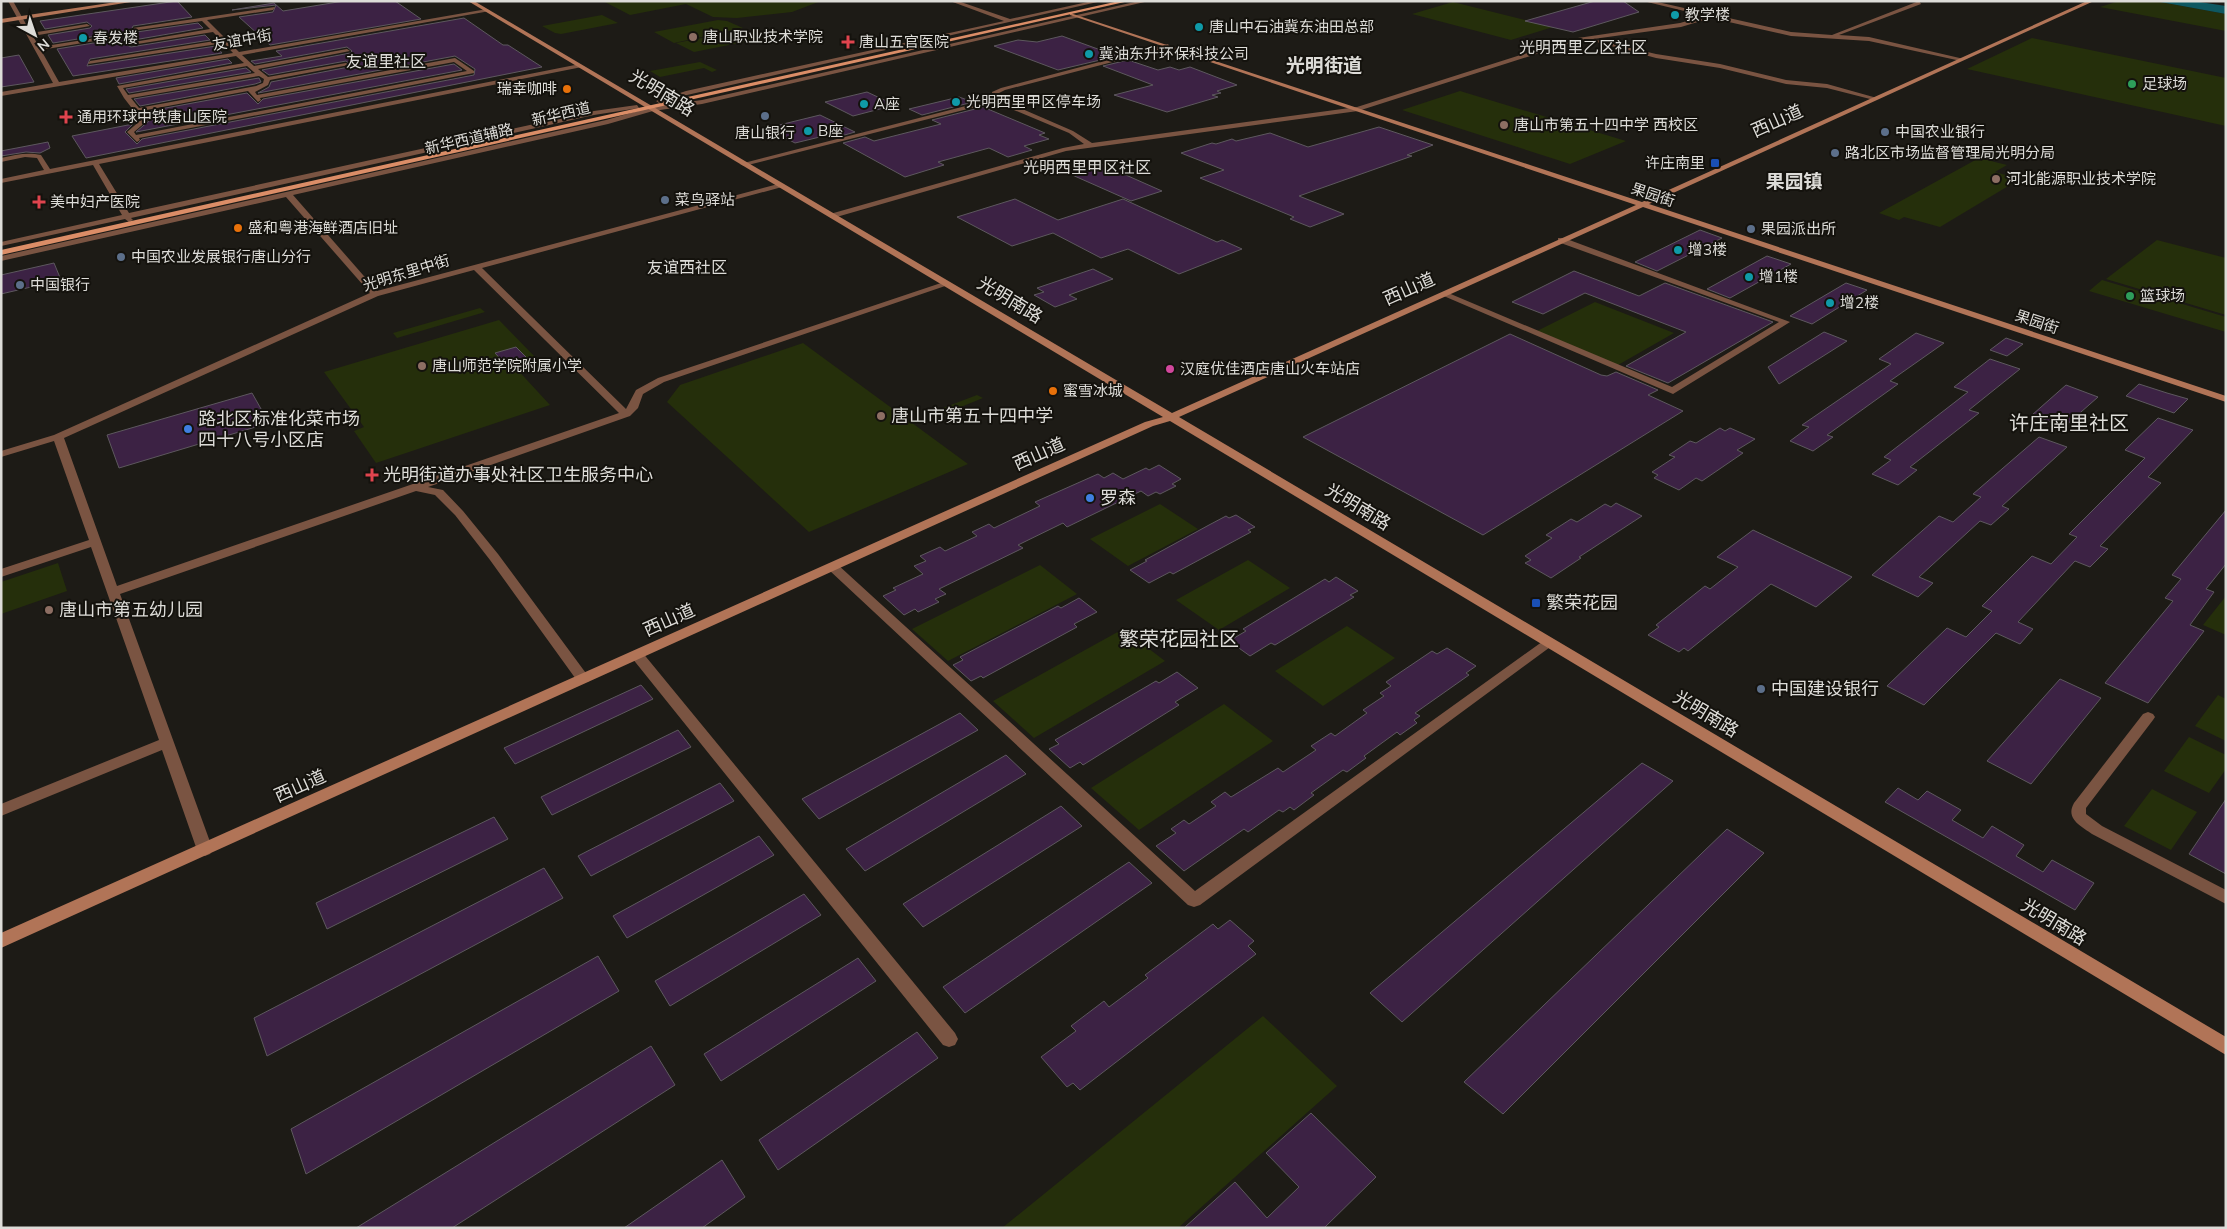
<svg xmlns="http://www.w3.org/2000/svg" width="2227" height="1229" font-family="Mulish,'Noto Sans SC',sans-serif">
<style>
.green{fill:#252f0b}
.water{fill:#0e5861}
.building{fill:#3c2244;stroke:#5d585e}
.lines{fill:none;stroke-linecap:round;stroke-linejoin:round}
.street{fill:#7a5442;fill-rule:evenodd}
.secondary{fill:#b17457;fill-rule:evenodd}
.primary{fill:#db8d67;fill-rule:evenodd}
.culture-dot{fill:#0f9aa8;stroke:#14120d;stroke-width:2}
.education-dot{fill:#8d6e63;stroke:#14120d;stroke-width:2}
.health-dot{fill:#e0444e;stroke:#14120d;stroke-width:2}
.leisure-dot{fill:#2e9e5b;stroke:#14120d;stroke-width:2}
.food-dot{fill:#e8710a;stroke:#14120d;stroke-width:2}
.service-dot{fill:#5c6f8a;stroke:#14120d;stroke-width:2}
.transit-dot{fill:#1a4fb4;stroke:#14120d;stroke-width:2}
.hotel-dot{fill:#d1479c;stroke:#14120d;stroke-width:2}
.shop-dot{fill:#3f7fe0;stroke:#14120d;stroke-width:2}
.labels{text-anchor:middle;stroke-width:4;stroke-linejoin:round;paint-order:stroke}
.far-poi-label{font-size:15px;fill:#dddcd8;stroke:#14120d;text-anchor:start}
.far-street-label{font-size:15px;fill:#dddcd8;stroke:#14120d}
.far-quarter-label{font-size:16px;fill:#dddcd8;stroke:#14120d}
.street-label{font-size:18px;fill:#dddcd8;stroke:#14120d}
.poi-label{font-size:18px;fill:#dddcd8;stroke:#14120d;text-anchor:start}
.far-district-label{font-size:19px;font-weight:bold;fill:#dddcd8;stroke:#14120d}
.quarter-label{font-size:20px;fill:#dddcd8;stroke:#14120d}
</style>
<rect width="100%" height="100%" fill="#1d1b16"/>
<!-- green -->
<path class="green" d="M603,1h218l-29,11 -55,6 -24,-1 -27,-13 -56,11z
M2119,1h36l71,13v17l-126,-24z
M1453,2l100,25 -42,13 -99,-26z
M602,15l16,8 -57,11 -6,-1 -13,-7z
M718,20l9,1 16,7 -69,15 -20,-11z
M743,30l21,8 -70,14 -18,-9z
M2032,38l194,40v48l-259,-57z
M700,62l17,8 -5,2 -8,-4 -44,9 -10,-6z
M1460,91l166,50 -56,23 -168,-54z
M1979,158l28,7 -12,7 25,7 -80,48 -36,-10 -5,3 -20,-7z
M2157,240l69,18v57l-120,-36z
M2102,280l124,37v15l-137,-41z
M1595,302l79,31 -56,32 -81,-34z
M480,308l5,4 -88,26 -4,-5z
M499,320l38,39 -23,7 36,39 -174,58 -22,-32 10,-4 -40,-55z
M803,343l165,121 -159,68 -142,-130 13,-17z
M977,395l6,3 -42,17 -6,-4z
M1160,504l38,25 -70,37 -38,-27z
M1248,560l42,28 -71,42 -43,-30z
M58,563l9,28 -66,23v-32z
M1040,565l37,29 -129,67 -36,-32z
M2226,596v39l-23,-10z
M1347,626l48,32 -72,48 -48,-35z
M1123,629l42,32 -131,77 -41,-37z
M2218,695l8,4v42l-31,-15z
M1224,704l49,37 -134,89 -48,-42z
M2189,737l37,18v14l-17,24 -45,-22z
M2152,789l45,23 -26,38 -47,-24z
M1263,1016l74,70 -159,142h-176z"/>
<!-- water -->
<path class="water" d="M2155,1h38l33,5v8z"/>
<!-- building -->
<path class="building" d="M177,1l15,16 -59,9 -3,7 68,-10 5,5 -75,13 -1,4 4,2 74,-12 5,5 -120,19 -3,7 129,-20 6,7 -149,23 -16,-27 61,-10 2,-2 -5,-4 -62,10 -5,-8 42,-7 2,-2 -5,-4 -42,7 -5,-8z
M344,1h51l26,18 -151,26 -31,-28 34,-5 3,-7 -44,5 42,-7 9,8z
M1595,1h28l16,11 -66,20 -48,-11z
M464,18l39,27h5l34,22 -456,91 -14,-22 61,-12 -8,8 12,12 5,-5 332,-64 1,-6 -20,-13 -197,37 11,-6 2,-5 78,-15 2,-2 -5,-4 -77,14 -7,-5 88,-17 2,-2 -5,-4 -92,17 -4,-3 31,-5 -6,-5z
M1062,36l55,20 -59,14 -64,-24 24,-6 19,2z
M19,55l15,27 -33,5v-29z
M228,59l4,4 -113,21 -3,-6z
M1128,60l30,10 12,-3 9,3 11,-3 47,18 -20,6 4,2 -9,2 6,2 -51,15 -53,-17 39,-10 -50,-19z
M454,64l8,6 -326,62 14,-12 -6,-8 103,-19 11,11 5,-5z
M246,68l5,4 -122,21 -3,-4z
M259,78l2,4 -6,2 -115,22 -6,-7z
M867,92l28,13 -42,11 -28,-14z
M959,97l14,5 -51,13 -13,-6z
M983,107l62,26 -6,2 10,4 -25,7 8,4 -24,7 -19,-9 -51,14 6,3 -39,12 -62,-34 22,-6 9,4 67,-17 -9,-4z
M820,115l35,17 -21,6 -6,-3 -33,8 -28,-15z
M1379,127l54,18 -26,10 5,1 -113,40 45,18 -34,13 -20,-8 4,-2 -94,-39 24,-8 -43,-17 31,-10 4,1 16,-5 4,2 34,-8 38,14z
M48,142l2,6 -10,5 -14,-1 -25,4v-5z
M1101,164l61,27 -31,10 -61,-27z
M1015,199l43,21 65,-21 94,43 5,-2 20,9 -63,25 -51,-25 -27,9 -48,-25 -41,13 -55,-29z
M1700,230l22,8 -65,33 -22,-9z
M1767,256l24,8 -61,34 -23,-9z
M54,263l7,17 -60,14v-19z
M1093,269l20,10 -44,16 8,4 -22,8 -21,-12 10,-3 -7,-4z
M1574,271l65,25 26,-13 108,39 -105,61 -42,-17 60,-34 -101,-39 -42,21 -31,-12z
M1846,283l21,7 -55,34 -22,-8z
M1824,332l23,9 -68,43 -11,-17z
M1916,333l28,10 -54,38 8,3 -71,51 6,2 -20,14 -23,-10 19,-14 -7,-2 89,-61 -12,-5z
M1510,334l91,41 6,1 9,-4 42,18 -10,5 35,16 -200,124 -180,-98z
M2006,338l17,6 -16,12 -17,-6z
M516,347l12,12 -21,7 -12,-13z
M1990,359l30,10 -51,41 10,3 -69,54 7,3 -19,15 -26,-11 19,-14 -7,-3 84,-65 -14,-5z
M2139,384l28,9 21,6 -14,14 -48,-17z
M2066,385l32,12 -34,30 -32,-12z
M252,393l17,30 -150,45 -12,-33z
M2158,418l35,12 -45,47 13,6 -61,63 8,3 -18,18 -15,-6 -57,61 15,7 -13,15 -24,-11 -72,72 -37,-19 60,-58 19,9 26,-26 -10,-5 50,-50 19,8 26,-27 -8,-3 76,-76 -20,-8z
M1720,428l5,3 5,-3 25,11 -18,11 6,3 -41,28 -6,-3 -17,12 -25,-12 4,-3 -6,-3 23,-15 -6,-2 21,-14 6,2z
M2039,437l28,10 -65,59 7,3 -18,16 -11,-4 -61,56 14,6 -15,14 -46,-22 67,-59 14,6 28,-25 -8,-3z
M1159,465l22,14 -9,5 4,2 -16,8 -4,-2 -8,4 -7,-5 -74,36 -4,-4 -45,22 5,3 -84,41 7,5 -11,5 4,3 -21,10 -3,-3 -11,6 -21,-19 13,-6 -3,-2 30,-14 -9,-8 12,-5 -6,-5 20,-9 5,4 32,-15 -5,-4 17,-8 5,4 46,-22 -5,-4 63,-28 6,4 9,-5 10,6 23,-11 3,2z
M1616,503l26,13 -63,41 2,1 -30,20 -26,-15 6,-3 -6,-4 27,-18 -6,-3 25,-16 6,3 28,-18 6,3z
M2226,510v54l-20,25 8,3 -24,33 14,6 -56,72 -43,-20 68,-82 -8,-3 16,-19 -9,-4z
M1236,515l19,12 -7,3 3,2 -78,42 -3,-2 -21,11 -19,-13 17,-9 -2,-1 64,-35 17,-9 3,2z
M1753,530l99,47 -36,30 -45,-23 -83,67 -4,-3 -5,4 -31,-17 11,-8 -3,-2 49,-39 5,3 28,-22 -21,-10z
M1336,577l22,14 -8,4 4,2 -79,48 -4,-2 -21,13 -21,-15 17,-10 -3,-2 82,-50 4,3z
M1079,598l18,14 -23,12 3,3 -94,51 -2,-2 -10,5 -18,-16 10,-5 -3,-3 21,-11 77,-40 3,2z
M1447,648l29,18 -10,7 3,2 -54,38 5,3 -6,4 3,3 -17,12 -3,-3 -33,24 2,2 -19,14 -4,-2 -32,23 3,2 -20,15 -4,-3 -7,5 -4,-2 -31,22 -4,-3 -60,42 -28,-25 20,-13 -5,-4 13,-9 5,4 27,-18 -5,-4 14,-10 6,5 47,-29 5,4 33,-22 -5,-4 20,-13 4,3 32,-23 -4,-3 21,-14 -4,-3 11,-7 -5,-4 46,-31 5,3z
M1177,672l21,16 -23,14 4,3 -96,60 -3,-3 -10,6 -21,-19 10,-5 -4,-4 101,-59 3,2z
M2060,679l41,19 -70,86 -44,-23z
M641,685l12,14 -138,65 -11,-16z
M960,713l18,17 -159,89 -17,-20z
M678,730l13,17 -139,68 -11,-18z
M1006,755l20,19 -161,97 -19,-22z
M1642,763l31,18 -271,241 -32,-29z
M720,783l14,18 -143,75 -13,-20z
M1898,788l20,12 9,-9 34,19 -9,10 31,18 9,-12 32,19 -8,11 27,16 9,-12 42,23 -19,27 -190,-108z
M2226,799v75l-37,-20z
M1061,806l21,20 -159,101 -20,-23z
M494,817l14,22 -181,90 -11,-26z
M1727,829l37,24 -261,261 -39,-32z
M759,836l15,19 -147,83 -14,-22z
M1129,862l23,21 -187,130 -22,-26z
M544,868l19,30 -296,158 -13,-38z
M804,894l17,21 -151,91 -15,-25z
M1230,920l24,21 -6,5 8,8 -176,136 -7,-7 -6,4 -26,-30 35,-26 -5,-5 33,-25 5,6 39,-29 -3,-3 68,-51 5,5z
M598,956l21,35 -313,183 -15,-45z
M858,958l18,23 -155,100 -17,-27z
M917,1032l21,26 -160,112 -19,-30z
M651,1046l24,39 -223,143h-96z
M1311,1113l65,64 -52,51h-140l51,-46 32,36 32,-31 -33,-34z
M722,1160l23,37 -43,31h-78z"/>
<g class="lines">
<!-- street -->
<path class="street" d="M8,1h5l18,32 56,-9 3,2 -57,10 6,11 76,-12 3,2 -77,13 18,32 174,-29 -9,-10 -136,21 2,-3 131,-21 -8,-8 -82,13 -3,-2 82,-14 -8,-8 -71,10 2,-3 142,-21 -2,3 -66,10 32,32 248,-43 3,2 -248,44 12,11 93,-17 3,2 -92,18 10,8 78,-14 3,2 -79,15 -2,5 -13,7 2,3 198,-37 19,13v2l-335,65 1,2 -3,2 -10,-10 14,-12 -17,-22 -7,-12 127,-23 -8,-7 -235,40v-4l52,-9zM454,62l13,9 -331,64 -2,-3 14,-12 -7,-9 107,-20 10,11 3,-2 -1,-2zM247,66l8,7 -127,22 -5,-7zM259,76l5,3 -1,4 -7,3 -117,22 -8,-10z
M950,1h8l52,18 82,-18h10l-415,94 -28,8 -3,-2 30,-10 318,-70z
M1139,1h10l-447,103 -49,7 -45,13 -315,71 84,96 405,-108v4l-300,81 144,141 10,-19 22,-12 286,-96 7,2 -287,98 -21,12 -5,14 -8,8 -202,71 15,3 20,21 35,43 90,122 2,3 -2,3h-10l-88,-122 -35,-45 -20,-20 -19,-4 -296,103 93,256 -3,4 -5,2 -5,-2 -3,-4 -35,-100 -161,66v-12l158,-64 -68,-193 -90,30v-8l88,-29 -35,-99 -53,16v-6l53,-16 316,-142 -84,-96 -285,64v-5l605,-136 46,-13 50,-7zM474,270l145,143 -502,173 -53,-148 314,-142z
M1643,1h10l138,31 41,3 87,-34 2,3 -82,31 30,2 95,22 -3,2 -92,-20 -78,-5 -80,-18 -30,9 -88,12 63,15 64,10 66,16 41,4 50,14 -3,2 -47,-12 -41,-4 -66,-16 -64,-10 -67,-18 -15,2 -216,69 -292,40 -233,67h-3v-4l233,-66 21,-4 -15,-11 -74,-31 -251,64 -4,-2 253,-65 -1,-7 9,-4 167,-44 2,3 -165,43 -8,4 2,5 74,32 19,12 265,-36 214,-68 109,-16 25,-7z
M580,64l2,3 -483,97 30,49 465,-102 43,-6 2,3 -45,7 -463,103 2,2 -4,2 -4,-3 -124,27v-4l121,-27 -29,-50 -92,18v-4l43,-9 -7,-12 -12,-1 -24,5v-4c14,-3 26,-6 40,-3l9,14z
M1558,238h6l226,84 -117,72 -234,-100 7,-2 226,95 107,-65 -221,-80z
M833,563l4,1 358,327 351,-252 5,-1 6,4 -357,263 -6,2 -6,-2 -359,-335 -2,-3 2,-3z
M637,651l5,1 313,381 3,6 -3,6 -6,2 -6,-2 -311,-387 -1,-3z
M2148,712l5,2 2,3 -2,3 -67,88v6l16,12 124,64v14l-134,-70c-11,-8 -27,-15 -18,-31l69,-89z"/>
<!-- secondary -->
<path class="secondary" d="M123,1h14l-136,22v-4z
M468,1h6l698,412 464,-208 -566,-190v-2l572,189 445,-201h7l-445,203 577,192v6l-583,-195 -464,210 1047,620v18l-1056,-634 -17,5 -1152,522v-15l1144,-511 18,-5z"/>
<!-- primary -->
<path class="primary" d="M1119,1h10l-1128,254v-5z"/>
</g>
<!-- markers -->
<g class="culture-dot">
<circle cx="1675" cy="15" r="5"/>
<circle cx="1199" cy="27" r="5"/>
<circle cx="83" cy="38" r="5"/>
<circle cx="1089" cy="54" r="5"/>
<circle cx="956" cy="102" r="5"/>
<circle cx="864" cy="104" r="5"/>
<circle cx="808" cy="131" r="5"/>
<circle cx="1678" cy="250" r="5"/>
<circle cx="1749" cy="277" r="5"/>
<circle cx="1830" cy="303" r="5"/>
</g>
<g class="education-dot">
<circle cx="693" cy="37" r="5"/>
<circle cx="1504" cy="125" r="5"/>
<circle cx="1996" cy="179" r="5"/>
<circle cx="422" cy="366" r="5"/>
<circle cx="881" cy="416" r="5"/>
<circle cx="49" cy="610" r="5"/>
</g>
<g class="health-dot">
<path d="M845.5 34.5h5v5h5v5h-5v5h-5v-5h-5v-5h5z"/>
<path d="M63.5 109.5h5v5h5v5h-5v5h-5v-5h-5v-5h5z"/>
<path d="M36.5 194.5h5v5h5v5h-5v5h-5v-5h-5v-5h5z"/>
<path d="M369.5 467.5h5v5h5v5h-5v5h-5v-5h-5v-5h5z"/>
</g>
<g class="leisure-dot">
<circle cx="2132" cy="84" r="5"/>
<circle cx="2130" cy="296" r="5"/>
</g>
<g class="food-dot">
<circle cx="567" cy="89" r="5"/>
<circle cx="238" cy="228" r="5"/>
<circle cx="1053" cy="391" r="5"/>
</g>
<g class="service-dot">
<circle cx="765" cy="116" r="5"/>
<circle cx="1885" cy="132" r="5"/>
<circle cx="1835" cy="153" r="5"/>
<circle cx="665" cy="200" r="5"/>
<circle cx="1751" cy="229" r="5"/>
<circle cx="121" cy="257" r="5"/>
<circle cx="20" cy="285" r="5"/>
<circle cx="1761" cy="689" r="5"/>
</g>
<g class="transit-dot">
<rect x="1710" y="158" width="10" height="10" rx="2.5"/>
<rect x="1531" y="598" width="10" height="10" rx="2.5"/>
</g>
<circle class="hotel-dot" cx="1170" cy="369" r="5"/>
<g class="shop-dot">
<circle cx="188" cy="429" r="5"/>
<circle cx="1090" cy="498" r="5"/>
</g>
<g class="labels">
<!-- far-poi labels -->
<g class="far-poi-label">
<text x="1685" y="20">教学楼</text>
<text x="1209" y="32">唐山中石油冀东油田总部</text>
<text x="703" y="42">唐山职业技术学院</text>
<text x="93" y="43">春发楼</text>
<text x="859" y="47">唐山五官医院</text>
<text x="1099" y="59">冀油东升环保科技公司</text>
<text x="2142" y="89">足球场</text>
<text x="557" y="94" text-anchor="end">瑞幸咖啡</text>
<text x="966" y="107">光明西里甲区停车场</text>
<text x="874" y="109">A座</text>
<text x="77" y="122">通用环球中铁唐山医院</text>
<text x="1514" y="130">唐山市第五十四中学 西校区</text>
<text x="818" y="136">B座</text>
<text x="1895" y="137">中国农业银行</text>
<text x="765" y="138" text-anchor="middle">唐山银行</text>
<text x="1845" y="158">路北区市场监督管理局光明分局</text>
<text x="1705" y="168" text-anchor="end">许庄南里</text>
<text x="2006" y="184">河北能源职业技术学院</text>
<text x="675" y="205">菜鸟驿站</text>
<text x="50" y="207">美中妇产医院</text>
<text x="248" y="233">盛和粤港海鲜酒店旧址</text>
<text x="1761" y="234">果园派出所</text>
<text x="1688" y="255">增3楼</text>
<text x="131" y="262">中国农业发展银行唐山分行</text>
<text x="1759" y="282">增1楼</text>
<text x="30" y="290">中国银行</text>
<text x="2140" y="301">篮球场</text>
<text x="1840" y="308">增2楼</text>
<text x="432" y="371">唐山师范学院附属小学</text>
<text x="1180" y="374">汉庭优佳酒店唐山火车站店</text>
<text x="1063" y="396">蜜雪冰城</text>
</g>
<!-- far-street labels -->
<g class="far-street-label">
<text transform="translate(242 40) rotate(-10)" y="5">友谊中街</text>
<text transform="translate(561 114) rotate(-13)" y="5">新华西道</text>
<text transform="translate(469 139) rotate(-13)" y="5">新华西道辅路</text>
<text transform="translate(1653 195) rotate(18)" y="5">果园街</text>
<text transform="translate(406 273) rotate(-17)" y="5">光明东里中街</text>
<text transform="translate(2037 322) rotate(18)" y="5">果园街</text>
</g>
<!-- far-quarter labels -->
<g class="far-quarter-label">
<text x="1583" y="53">光明西里乙区社区</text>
<text x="386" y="67">友谊里社区</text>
<text x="1087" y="173">光明西里甲区社区</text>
<text x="687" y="273">友谊西社区</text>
</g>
<!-- street labels -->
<g class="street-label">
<text transform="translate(662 93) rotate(31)" y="6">光明南路</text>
<text transform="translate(1777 121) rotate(-24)" y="6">西山道</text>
<text transform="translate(1409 289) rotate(-24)" y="6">西山道</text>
<text transform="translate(1010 300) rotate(31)" y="6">光明南路</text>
<text transform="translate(1039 454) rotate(-24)" y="6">西山道</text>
<text transform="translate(1358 507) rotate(31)" y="6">光明南路</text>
<text transform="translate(669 620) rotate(-24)" y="6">西山道</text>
<text transform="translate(1706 714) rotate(31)" y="6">光明南路</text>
<text transform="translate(300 786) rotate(-24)" y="6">西山道</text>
<text transform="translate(2054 922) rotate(31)" y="6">光明南路</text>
</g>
<!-- poi labels -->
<g class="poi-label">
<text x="891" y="422">唐山市第五十四中学</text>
<text x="198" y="425">路北区标准化菜市场<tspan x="198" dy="21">四十八号小区店</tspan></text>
<text x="383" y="481">光明街道办事处社区卫生服务中心</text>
<text x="1100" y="504">罗森</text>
<text x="1546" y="609">繁荣花园</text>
<text x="59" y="616">唐山市第五幼儿园</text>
<text x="1771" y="695">中国建设银行</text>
</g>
<!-- far-district labels -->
<g class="far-district-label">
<text x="1324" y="72">光明街道</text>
<text x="1794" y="188">果园镇</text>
</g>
<!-- quarter labels -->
<g class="quarter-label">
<text x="2069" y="430">许庄南里社区</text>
<text x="1179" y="646">繁荣花园社区</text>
</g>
</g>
<!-- border -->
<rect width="2227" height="1229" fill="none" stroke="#dddcd8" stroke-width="5"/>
<!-- north arrow -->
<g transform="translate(35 35) rotate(140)" stroke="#14120d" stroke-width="4" paint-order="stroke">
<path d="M0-4L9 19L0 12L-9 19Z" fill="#dddcd8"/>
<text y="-8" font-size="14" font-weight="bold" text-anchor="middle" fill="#dddcd8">N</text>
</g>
</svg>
